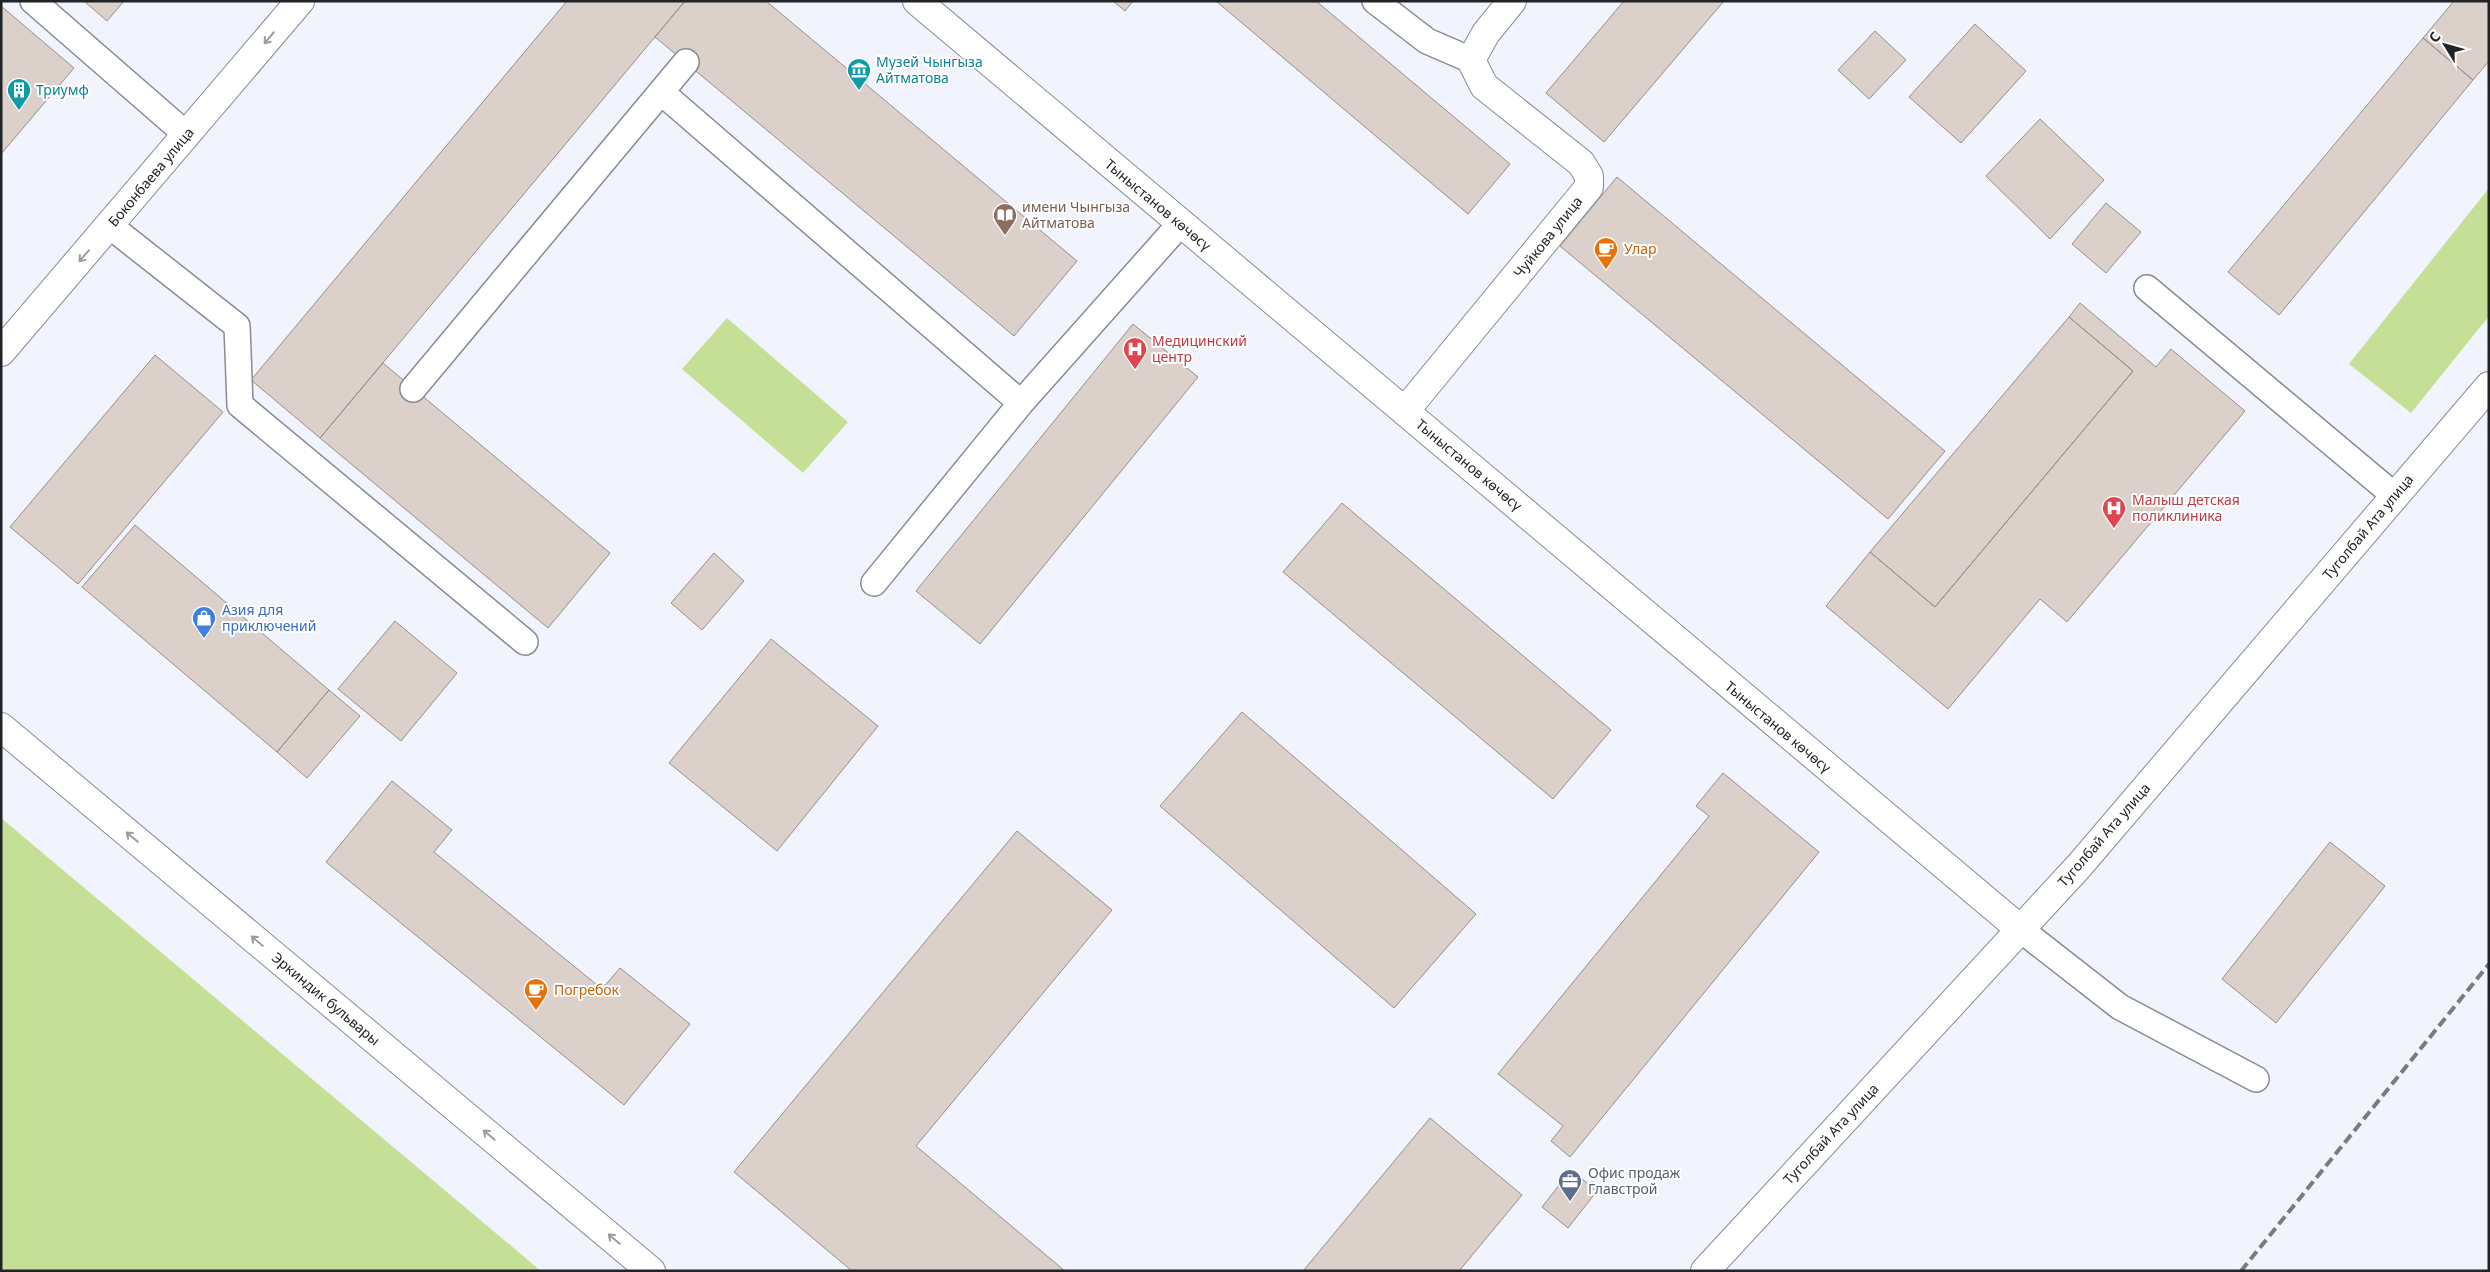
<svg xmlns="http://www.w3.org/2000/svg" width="2490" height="1272" font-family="'Noto Sans',sans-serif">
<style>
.green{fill:#c5df96}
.building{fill:#dcd1ca;stroke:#988d87}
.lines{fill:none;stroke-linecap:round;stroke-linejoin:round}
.service-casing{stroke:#888b95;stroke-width:28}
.minor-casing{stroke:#888b95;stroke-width:30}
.tertiary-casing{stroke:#888b95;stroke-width:30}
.secondary-casing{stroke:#888b95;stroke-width:30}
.service{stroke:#fff;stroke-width:25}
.minor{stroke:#fff;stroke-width:28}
.tertiary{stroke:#fff;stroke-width:28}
.secondary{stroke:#fff;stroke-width:28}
.rail{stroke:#787b80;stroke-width:4;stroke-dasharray:10 5;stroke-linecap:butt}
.oneway{stroke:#9b9c9d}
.labels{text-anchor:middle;stroke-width:4;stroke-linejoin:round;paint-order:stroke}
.culture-label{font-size:14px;fill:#0d838f;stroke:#fff;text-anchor:start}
.street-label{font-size:14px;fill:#212326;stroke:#fff}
.education-label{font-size:14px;fill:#785e54;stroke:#fff;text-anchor:start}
.food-label{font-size:14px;fill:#c56008;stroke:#fff;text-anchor:start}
.health-label{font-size:14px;fill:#be3a42;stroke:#fff;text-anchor:start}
.shop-label{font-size:14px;fill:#366cbe;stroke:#fff;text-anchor:start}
.service-label{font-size:14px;fill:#4e5e75;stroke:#fff;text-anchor:start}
</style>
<rect width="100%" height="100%" fill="#f1f4fd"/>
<!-- green -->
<path class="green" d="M2489,188v128l-78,97 -62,-49z
M727,318l121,104 -45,51 -121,-104z
M1,818l540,453h-536l-4,-4z"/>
<!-- building -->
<path class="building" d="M84,1h40l-17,20z
M567,1h118l-365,437 -69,-58z
M685,1h81l311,260 -63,75 -359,-299z
M1113,1h20l-8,10z
M1216,1h100l194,163 -42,50z
M1624,1h100l-120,141 -58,-49z
M2454,1h35v60l-16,19 -50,-42z
M1,6l73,62 -73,86z
M1975,24l51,47 -65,72 -52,-46z
M1875,31l31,29 -37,39 -31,-29z
M2423,38l50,42 -194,235 -51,-43z
M2040,119l64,61 -54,59 -64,-63z
M1617,177l328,274 -57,68 -328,-273z
M2106,203l35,29 -35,41 -34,-29z
M2080,303l76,64 15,-18 74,62 -178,211 -27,-23 -92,110 -122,-103 44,-54 65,55 198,-236 -64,-54z
M2069,317l64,54 -198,236 -65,-55z
M1133,324l65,53 -218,267 -64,-53z
M155,355l68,57 -145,172 -68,-57z
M383,363l227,190 -62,75 -228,-190z
M1342,503l269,227 -58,69 -270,-227z
M135,525l194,165 -52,62 -195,-165z
M714,553l30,28 -42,49 -31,-27z
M395,621l62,52 -56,68 -63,-52z
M771,639l107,87 -101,125 -108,-88z
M329,690l31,26 -53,62 -30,-26z
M1242,712l234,202 -82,94 -234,-202z
M1723,773l96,79 -249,305 -19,-16 12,-15 -65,-52 211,-258 -13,-10z
M392,781l60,49 -18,22 168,137 18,-21 70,56 -66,81 -298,-243z
M1017,831l95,79 -196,236 149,125h-213l-118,-99z
M2330,842l55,44 -109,137 -54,-44z
M1430,1118l92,77 -63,76h-156z
M1571,1170l26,21 -29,37 -26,-21z"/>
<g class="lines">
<!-- service casing -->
<g class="service-casing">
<path id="service" d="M33,1l154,134
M1375,1l52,40 44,19
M661,92l360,311
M110,226l127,100 3,79 285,237
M2147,288l248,208
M413,389l273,-327
M874,583l147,-180 159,-179
M2020,929l100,78 136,72"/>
</g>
<!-- minor casing -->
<g class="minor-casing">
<path id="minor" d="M917,1l1103,928
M1405,411l184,-224v-11l-8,-13 -97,-77 -13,-26 15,-27 26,-32"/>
</g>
<!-- tertiary casing -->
<g class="tertiary-casing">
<path id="tertiary" d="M1,727l650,544
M1705,1271l374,-405 410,-480"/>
</g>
<!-- secondary casing -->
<g class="secondary-casing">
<path id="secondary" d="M1,352l299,-351"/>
</g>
<!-- service -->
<use href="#service" class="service"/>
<!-- minor -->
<use href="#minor" class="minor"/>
<!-- tertiary -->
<use href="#tertiary" class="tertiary"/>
<!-- secondary -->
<use href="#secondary" class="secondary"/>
<!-- rail -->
<path class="rail" d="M2241,1271l248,-307"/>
</g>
<!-- one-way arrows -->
<defs><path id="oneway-shaft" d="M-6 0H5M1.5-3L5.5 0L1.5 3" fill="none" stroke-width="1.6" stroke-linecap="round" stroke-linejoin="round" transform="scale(1.25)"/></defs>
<g class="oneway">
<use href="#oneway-shaft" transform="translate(269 38) rotate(130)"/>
<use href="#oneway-shaft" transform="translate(84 256) rotate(131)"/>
<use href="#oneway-shaft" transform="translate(132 837) rotate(-140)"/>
<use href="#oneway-shaft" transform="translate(257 941) rotate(-140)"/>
<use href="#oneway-shaft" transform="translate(489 1135) rotate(-140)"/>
<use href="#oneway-shaft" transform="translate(614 1239) rotate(-140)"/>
</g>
<!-- icons -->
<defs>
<g id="museum-pin" transform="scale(1.25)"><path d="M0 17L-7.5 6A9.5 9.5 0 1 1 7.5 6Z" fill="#0f9aa8" stroke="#fff"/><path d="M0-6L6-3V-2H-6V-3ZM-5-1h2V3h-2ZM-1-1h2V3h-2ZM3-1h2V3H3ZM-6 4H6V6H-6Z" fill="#fff"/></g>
<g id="building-pin" transform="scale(1.25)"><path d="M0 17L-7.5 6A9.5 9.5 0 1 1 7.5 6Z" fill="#0f9aa8" stroke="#fff"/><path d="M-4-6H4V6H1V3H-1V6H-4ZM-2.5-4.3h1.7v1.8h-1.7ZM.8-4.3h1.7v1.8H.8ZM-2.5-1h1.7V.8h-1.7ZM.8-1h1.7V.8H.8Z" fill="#fff"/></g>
<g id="library-pin" transform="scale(1.25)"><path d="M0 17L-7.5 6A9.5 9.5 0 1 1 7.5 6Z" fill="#8d6e63" stroke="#fff"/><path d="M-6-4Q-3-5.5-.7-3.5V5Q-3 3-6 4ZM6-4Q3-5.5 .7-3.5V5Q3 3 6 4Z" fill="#fff"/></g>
<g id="cafe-pin" transform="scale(1.25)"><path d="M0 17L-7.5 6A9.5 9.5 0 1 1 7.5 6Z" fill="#e8710a" stroke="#fff"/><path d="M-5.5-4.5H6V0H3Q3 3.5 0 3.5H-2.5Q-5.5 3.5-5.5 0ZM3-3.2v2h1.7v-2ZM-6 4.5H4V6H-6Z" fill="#fff"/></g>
<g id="hospital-pin" transform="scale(1.25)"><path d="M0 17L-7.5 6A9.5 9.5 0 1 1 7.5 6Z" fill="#e0444e" stroke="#fff"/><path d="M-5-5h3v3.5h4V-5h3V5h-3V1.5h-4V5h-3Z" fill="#fff"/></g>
<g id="shop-pin" transform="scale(1.25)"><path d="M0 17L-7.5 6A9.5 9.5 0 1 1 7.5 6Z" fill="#3f7fe0" stroke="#fff"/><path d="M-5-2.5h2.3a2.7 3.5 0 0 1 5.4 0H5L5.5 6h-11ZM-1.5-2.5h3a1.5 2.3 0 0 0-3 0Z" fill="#fff"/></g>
<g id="office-pin" transform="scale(1.25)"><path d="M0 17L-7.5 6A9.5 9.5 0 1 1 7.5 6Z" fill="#5c6f8a" stroke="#fff"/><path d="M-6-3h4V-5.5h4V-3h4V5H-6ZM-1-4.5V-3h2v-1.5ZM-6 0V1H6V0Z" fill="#fff"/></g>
</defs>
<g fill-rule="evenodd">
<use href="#museum-pin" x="859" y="70"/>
<use href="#building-pin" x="19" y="90"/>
<use href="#library-pin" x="1005" y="215"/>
<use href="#cafe-pin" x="1606" y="249"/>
<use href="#hospital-pin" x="1135" y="349"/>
<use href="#hospital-pin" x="2114" y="508"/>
<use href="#shop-pin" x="204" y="618"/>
<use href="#cafe-pin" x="536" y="990"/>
<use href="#office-pin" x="1570" y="1181"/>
</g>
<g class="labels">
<!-- culture labels -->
<g class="culture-label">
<text x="876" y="67">Музей Чынгыза<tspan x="876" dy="16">Айтматова</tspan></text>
<text x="36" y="95">Триумф</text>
</g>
<!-- street labels -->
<g class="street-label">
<text transform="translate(151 177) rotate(-50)" y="5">Боконбаева улица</text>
<text transform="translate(1158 205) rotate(40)" y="5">Тыныстанов көчөсү</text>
<text transform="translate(1548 237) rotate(-51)" y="5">Чуйкова улица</text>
<text transform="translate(1469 465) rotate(40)" y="5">Тыныстанов көчөсү</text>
<text transform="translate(2368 527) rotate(-50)" y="5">Туголбай Ата улица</text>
<text transform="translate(1778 727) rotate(40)" y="5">Тыныстанов көчөсү</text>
<text transform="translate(2104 835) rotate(-49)" y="5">Туголбай Ата улица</text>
<text transform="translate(326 999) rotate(40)" y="5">Эркиндик бульвары</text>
<text transform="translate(1831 1134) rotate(-47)" y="5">Туголбай Ата улица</text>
</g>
<!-- education labels -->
<g class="education-label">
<text x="1022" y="212">имени Чынгыза<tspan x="1022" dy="16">Айтматова</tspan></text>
</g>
<!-- food labels -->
<g class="food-label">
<text x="1624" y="254">Улар</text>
<text x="554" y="995">Погребок</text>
</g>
<!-- health labels -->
<g class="health-label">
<text x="1152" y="346">Медицинский<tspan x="1152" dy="16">центр</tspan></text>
<text x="2132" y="505">Малыш детская<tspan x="2132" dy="16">поликлиника</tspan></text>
</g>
<!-- shop labels -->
<g class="shop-label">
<text x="222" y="615">Азия для<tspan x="222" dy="16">приключений</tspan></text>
</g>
<!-- service labels -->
<g class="service-label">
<text x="1588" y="1178">Офис продаж<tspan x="1588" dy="16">Главстрой</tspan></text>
</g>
</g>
<!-- border -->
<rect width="2490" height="1272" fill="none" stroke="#212326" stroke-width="5"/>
<!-- north arrow -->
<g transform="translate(2445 45) rotate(307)" stroke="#ffffff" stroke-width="4" paint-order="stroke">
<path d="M0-4L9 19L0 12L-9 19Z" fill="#212326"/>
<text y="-8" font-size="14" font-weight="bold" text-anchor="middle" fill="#212326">С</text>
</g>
</svg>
